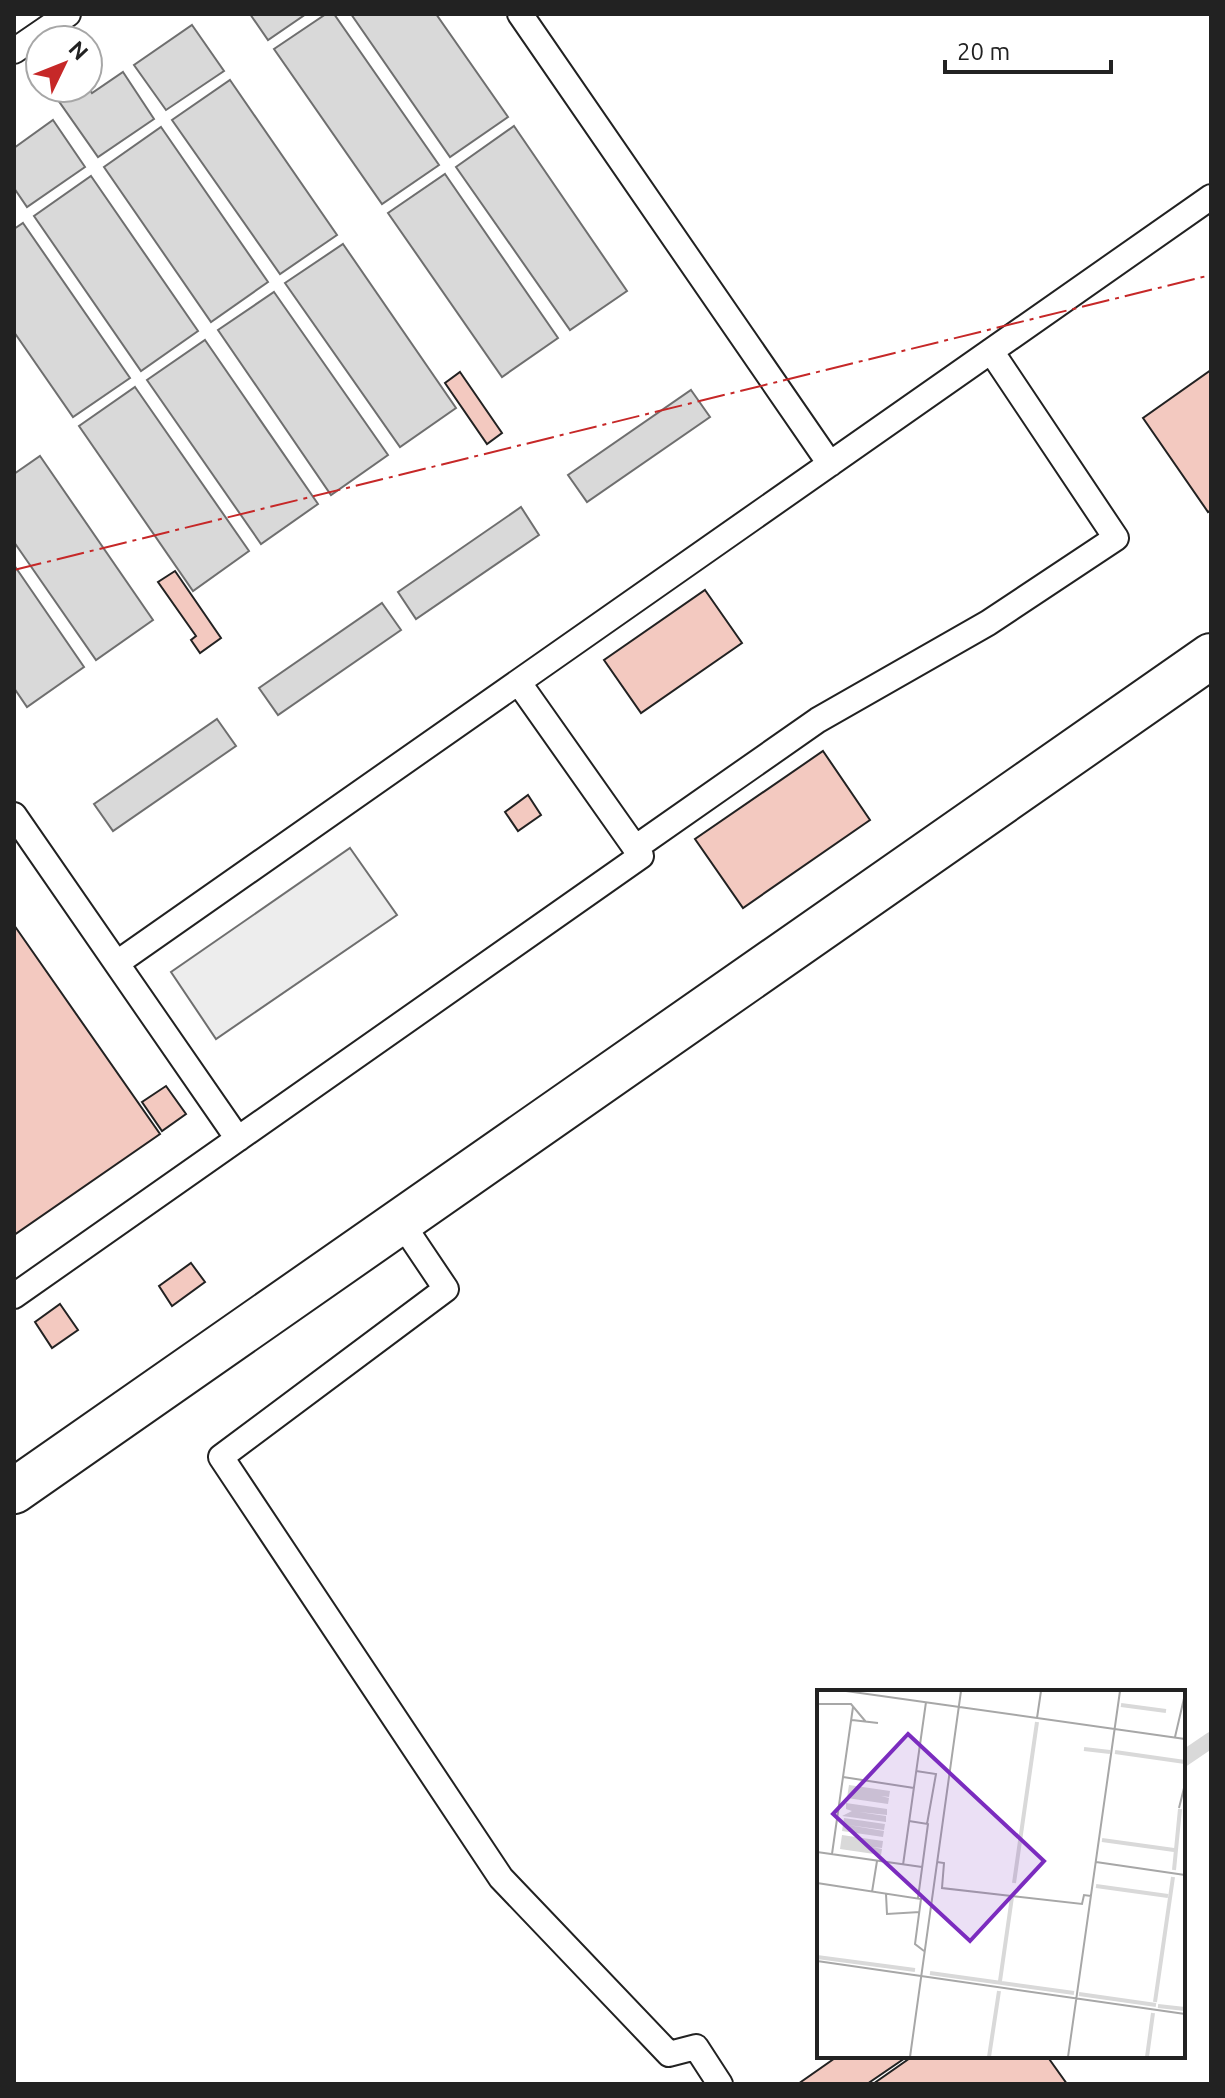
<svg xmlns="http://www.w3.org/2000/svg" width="1225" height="2098" font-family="Ubuntu,sans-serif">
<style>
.parking{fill:#ededed;stroke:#6f6f6f;stroke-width:2}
.water{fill:#d9d9d9;stroke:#6f6f6f;stroke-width:2}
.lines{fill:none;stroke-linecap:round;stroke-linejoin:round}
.stream{stroke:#d9d9d9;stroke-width:16}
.building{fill:#f3c9c0;stroke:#222;stroke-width:2}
.lane-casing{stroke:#222;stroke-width:28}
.secondary-casing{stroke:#222;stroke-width:48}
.lane{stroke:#fff;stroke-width:24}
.secondary{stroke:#fff;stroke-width:44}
.power{stroke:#c62828;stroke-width:2;stroke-dasharray:28 6 4 6;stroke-linecap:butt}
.inset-river{fill:none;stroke:#d9d9d9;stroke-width:4}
.inset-road{fill:none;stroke:#a7a7a7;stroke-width:2}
.view{fill:#7b2cbf;fill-opacity:0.15;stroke:#7b2cbf;stroke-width:4}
.inset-edge{fill:none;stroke:#222;stroke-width:4}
</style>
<rect width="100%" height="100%" fill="#fff"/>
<!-- parking -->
<path class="parking" d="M350,848l47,67 -181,124 -45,-67z"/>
<!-- water -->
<path class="water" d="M250,14h56l-38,26z
M326,14h8l105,151 -57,39 -108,-155z
M351,14h85l72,103 -58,40z
M192,25l32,46 -58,39 -32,-45z
M123,72l31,47 -56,38 -47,-67 37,-3 4,6z
M230,80l107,155 -57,39 -108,-154z
M53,120l32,47 -58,40 -13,-19v-40z
M514,126l113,165 -57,39 -114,-163z
M161,127l107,155 -57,40 -107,-155z
M445,174l113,164 -56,39 -114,-164z
M91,176l107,155 -57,40 -107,-155z
M23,223l107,155 -57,39 -59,-85v-103z
M343,244l113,164 -56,39 -115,-164z
M274,292l114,163 -57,40 -113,-165z
M205,340l113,164 -57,40 -114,-164z
M135,387l114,164 -56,40 -114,-165z
M691,390l19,27 -123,85 -19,-27z
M40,456l113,164 -57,40 -82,-118v-68z
M521,507l18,28 -123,84 -18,-27z
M14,565l70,102 -57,40 -13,-19z
M382,603l19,27 -123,85 -19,-27z
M217,719l19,27 -123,85 -19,-27z"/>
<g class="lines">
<!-- stream -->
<path class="stream" d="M1183,1759l28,-19"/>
</g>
<!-- building -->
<path class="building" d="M1211,370v140l-3,2 -65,-94z
M460,372l42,61 -15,11 -42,-61z
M175,571l46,67 -21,15 -9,-13 5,-4 -38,-54z
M705,590l37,53 -101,70 -37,-53z
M823,751l47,69 -127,88 -48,-69z
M528,795l13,20 -23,16 -13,-19z
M14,925l146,209 -146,101z
M166,1086l20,28 -24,17 -20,-29z
M191,1263l14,19 -33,24 -13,-20z
M60,1304l18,26 -26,18 -17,-26z
M838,2056h70l-41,28h-69z
M913,2056h134l20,28h-194z"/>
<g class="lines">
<!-- lane casing -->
<g class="lane-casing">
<path id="lane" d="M520,14l310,450
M14,51l54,-37
M14,815l224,324
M635,848l183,-128 170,-97 128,-85 -125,-187
M117,963l1094,-766
M401,1222l45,67 -225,168 280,421 168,176 27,-7 24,37
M14,1296l627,-440 -122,-173"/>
</g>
<!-- secondary casing -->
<g class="secondary-casing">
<path id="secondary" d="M14,1491l1197,-835"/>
</g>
<!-- lane -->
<use href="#lane" class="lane"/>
<!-- secondary -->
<use href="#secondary" class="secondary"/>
<!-- power -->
<path class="power" d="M14,570l1197,-295"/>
</g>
<!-- overview -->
<g transform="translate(817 1690)">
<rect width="368" height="368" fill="#fff"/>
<path d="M32,95l41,6 -1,6 -8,-1 8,2 -1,6 -41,-6zM29,113l41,6v6l-28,-3 27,4v6l-44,-6 10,-5 -6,-2zM27,128l41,6 -1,6 -36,-5 36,6 -1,6 -41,-6zM25,145l41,6 -1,7 -10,-1 10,2 -1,6 -41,-6z" fill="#d9d9d9"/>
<path class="inset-river" d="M304,15l45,6M267,59l26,3M298,62l70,10M285,150l72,10M357,180l6,-61M197,193l23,-161M279,196l72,10M0,267l98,13M113,283l144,20M183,291l12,-84M262,304l77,11M338,312l18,-125M341,316l27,3M172,367l10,-66M330,367l6,-44"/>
<path class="inset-road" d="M29,1l339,48M0,14h34l15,18M220,28l4,-27M35,30l26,3M358,47l10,-43M99,81l20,3 -9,50M26,87l71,11M362,118l6,-24M92,131l19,3 -10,74M0,162l105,15M15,164l21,-147M120,172l7,1 -2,25 140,16 2,-9 7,1M279,172l89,13M86,175l23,-163M0,193l104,16 -6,45 9,7M55,202l5,-31M69,204l1,20 33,-2M0,271l368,53M93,367l51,-366M251,367l52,-366"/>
<path class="view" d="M91,44l136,127 -74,80 -137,-127z"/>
<rect width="368" height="368" class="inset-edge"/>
</g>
<!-- border -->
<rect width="1225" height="2098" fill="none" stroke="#222222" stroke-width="32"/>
<!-- north arrow -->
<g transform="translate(64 64) rotate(47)"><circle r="38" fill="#ffffff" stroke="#a7a7a7" stroke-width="2"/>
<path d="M0-6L14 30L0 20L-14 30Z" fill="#c62828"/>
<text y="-12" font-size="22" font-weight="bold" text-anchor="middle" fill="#222222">N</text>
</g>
<!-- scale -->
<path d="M945 60v12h166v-12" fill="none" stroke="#222222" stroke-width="4"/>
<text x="957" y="60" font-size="24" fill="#222222" stroke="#ffffff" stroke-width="6" paint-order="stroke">20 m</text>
</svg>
